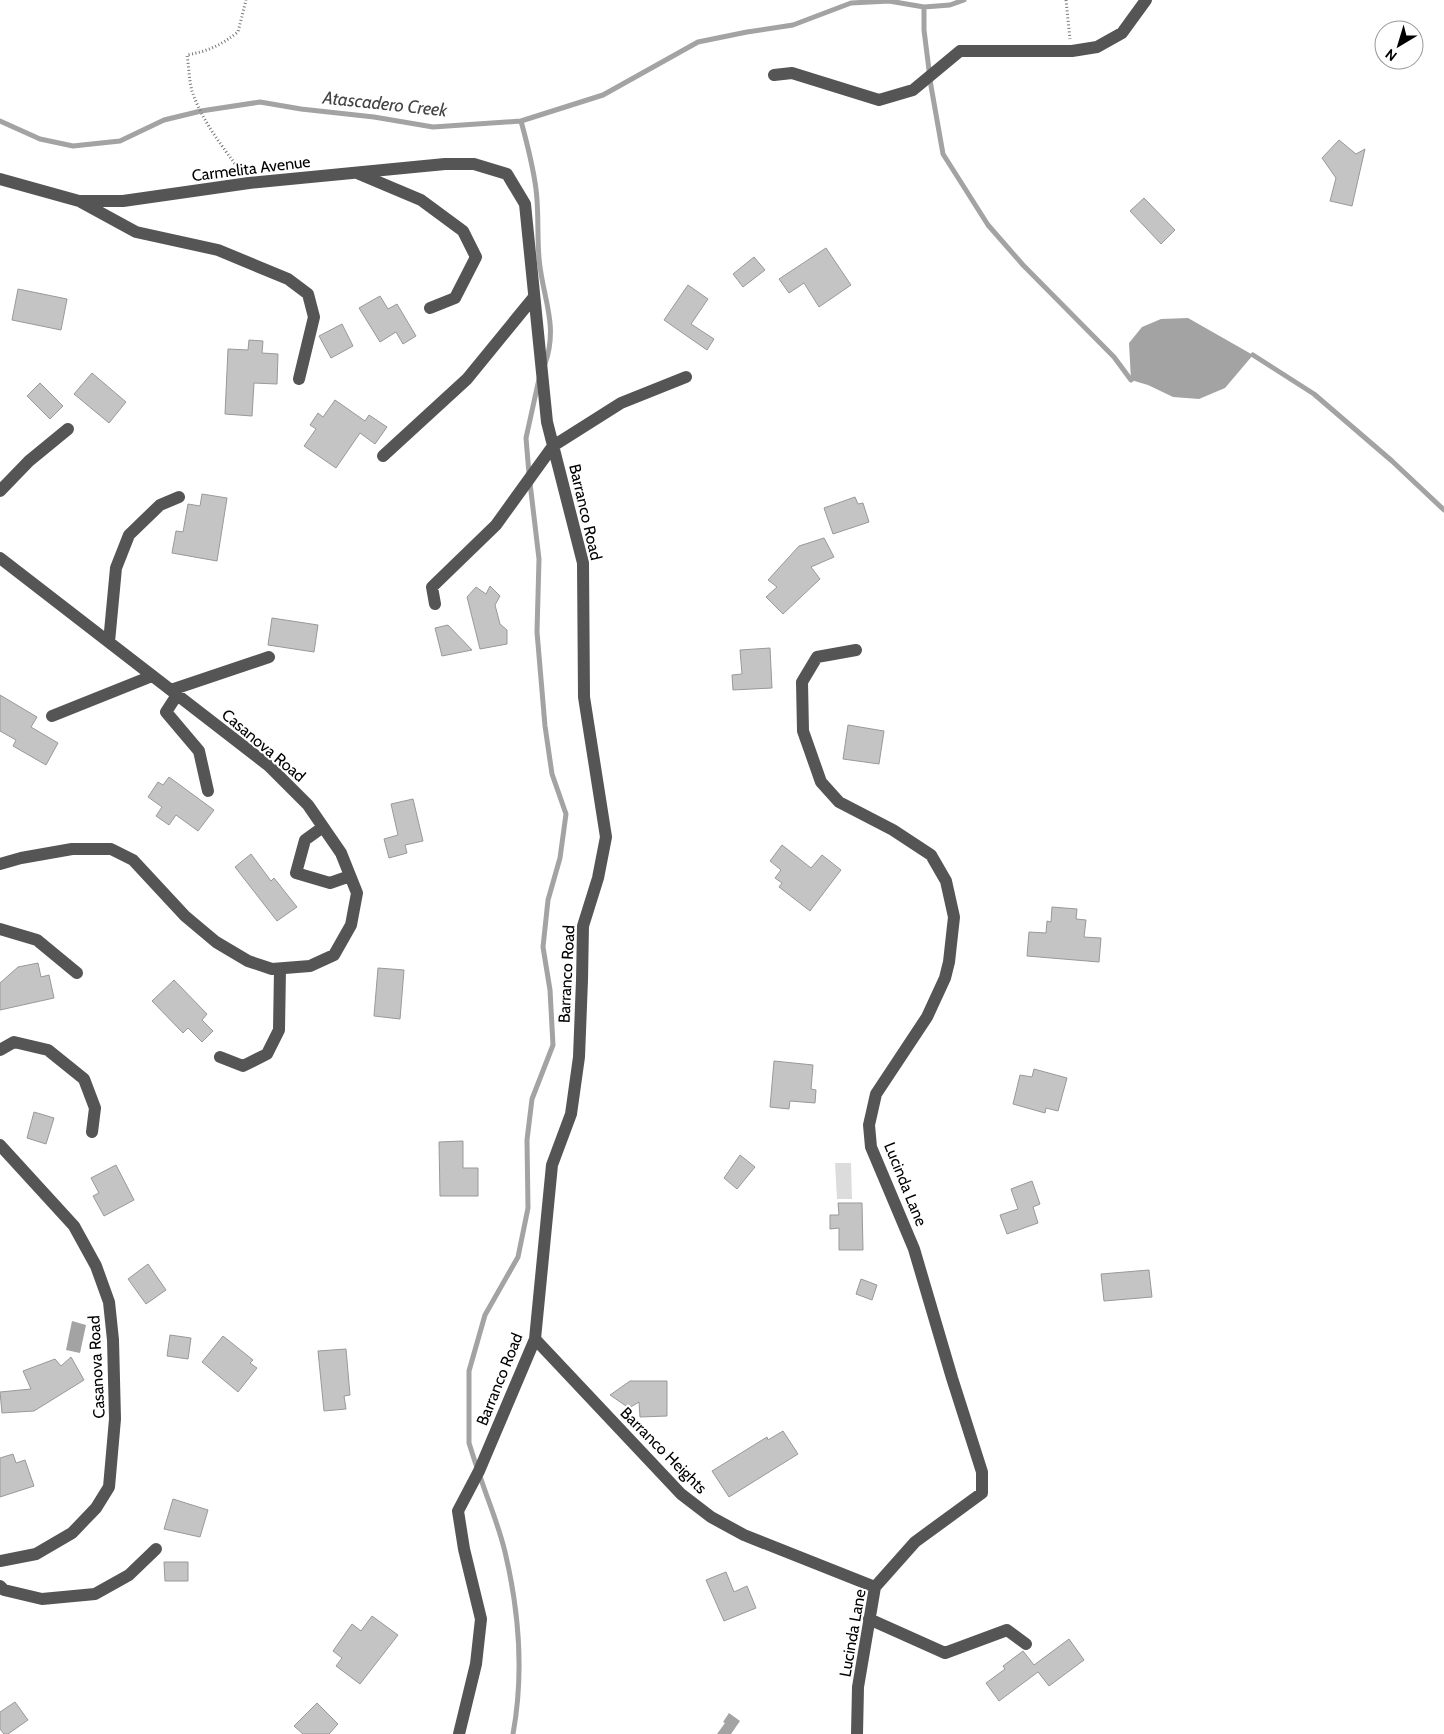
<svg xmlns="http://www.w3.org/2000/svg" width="1444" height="1734" font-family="Cabin,sans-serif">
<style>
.green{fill:#dcdcdc}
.water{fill:#a3a3a3}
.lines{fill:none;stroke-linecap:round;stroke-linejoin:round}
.stream{stroke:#a3a3a3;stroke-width:5}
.building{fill:#c4c4c4;stroke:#999}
.path{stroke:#777;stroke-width:3;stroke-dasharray:1 2.5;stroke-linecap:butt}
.minor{stroke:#555;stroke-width:12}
.labels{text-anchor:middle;stroke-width:4;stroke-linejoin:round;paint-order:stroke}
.street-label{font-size:16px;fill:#000;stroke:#fff}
.water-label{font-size:18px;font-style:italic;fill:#444;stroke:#fff}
</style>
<rect width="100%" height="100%" fill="#fff"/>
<!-- green -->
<path class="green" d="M835,1163h16l1,36h-15z"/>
<!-- water -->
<path class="water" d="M1188,318l65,37 -28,33 -26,11 -26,-2 -25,-12 -17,-5 -2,-37 13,-16 19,-8z
M72,1321l14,4 -6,28 -14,-3z
M729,1713l11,8 -9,13h-14l8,-11 -2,-1z"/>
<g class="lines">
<!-- stream -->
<path class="stream" d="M924,7v23l7,56 12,68 45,71 35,40 91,92 17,23
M0,121l40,18 33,7 47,-5 44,-21 37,-9 59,-9 41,7 73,8 59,10 88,-6 82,-26 95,-53 49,-10 46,-7 58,-22 38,-2 35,6 26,-2 14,-5
M521,121c6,22 12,45 15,68 3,23 1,46 3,69 3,39 20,66 6,106
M1253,355l61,39 78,67 52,49
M529,474l-3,-36 13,-59
M477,1468l-8,-25v-72l16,-56 33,-58 10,-49 -1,-68 5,-41 21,-54 -3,-55 -7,-43 5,-47 12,-42 6,-44 -14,-40 -7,-48 -8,-94 2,-73 -9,-76
M480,1476c8,25 19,50 25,76 14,59 19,122 8,182"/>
</g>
<!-- building -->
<path class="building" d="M1339,140l17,14 9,-5 -13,57 -22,-5 6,-23 -14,-20z
M1144,198l31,32 -14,14 -31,-33z
M826,248l25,37 -32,22 -15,-24 -15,10 -10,-14z
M754,257l11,13 -22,17 -10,-13z
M688,285l20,14 -17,25 23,15 -7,11 -43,-30z
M18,289l49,10 -6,31 -49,-10z
M380,296l8,13 9,-5 19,32 -13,8 -7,-12 -16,10 -21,-34z
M342,324l11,22 -22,12 -12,-22z
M249,340l14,1 -1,12 16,1 -1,30 -23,-1 -2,33 -27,-2 3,-65 20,1z
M92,373l34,29 -17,21 -35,-29z
M40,383l23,23 -13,13 -23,-23z
M335,400l30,21 4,-6 18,12 -12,17 -15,-11 -24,35 -32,-22 12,-17 -6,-4 8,-12 5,4z
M202,494l25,4 -10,63 -45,-8 4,-22 7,1 5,-28 12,2z
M855,497l3,7 5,-1 6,19 -36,12 -9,-26z
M824,538l10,19 -23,10 9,12 -37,35 -17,-17 11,-10 -9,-7 31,-34z
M490,586l10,10 -5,9 5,19 7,6v14l-27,5 -13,-52 9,-10 10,7z
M272,618l46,7 -4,27 -46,-7z
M448,625l24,25 -30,6 -7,-28z
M770,648l2,40 -39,2 -1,-15 10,-1 -2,-24z
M0,695l37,22 -6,10 27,16 -12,22 -33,-19 3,-6 -16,-9z
M848,725l36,6 -5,33 -36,-5z
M169,777l45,33 -16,21 -22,-16 -7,10 -13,-9 6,-9 -14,-10 10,-15 5,3z
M413,799l10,42 -18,4 2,8 -18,5 -5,-19 14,-4 -7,-31z
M782,845l29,23 11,-13 19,15 -31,41 -31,-24 3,-4 -7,-5 6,-8 -11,-9z
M251,854l20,27 3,-3 23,29 -20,14 -42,-54z
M1052,907l25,2 -1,10 10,1 -2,17 17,1 -2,24 -72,-6 2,-24 17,1 1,-12 4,1z
M38,963l3,14 8,-2 5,23 -54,12v-27l18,-16z
M378,968l26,2 -4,49 -26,-3z
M174,980l33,34 -5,6 11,11 -11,11 -14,-14 -5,5 -31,-32z
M774,1061l39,4 -2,24 5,1 -1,13 -25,-2 -1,8 -19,-2z
M1034,1069l33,9 -9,33 -12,-3 -1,5 -32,-9 7,-29 12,2z
M34,1112l20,6 -8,26 -19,-6z
M463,1141v27h15v28h-38l-1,-54z
M740,1155l15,12 -18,22 -13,-11z
M116,1165l18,35 -30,16 -11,-20 6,-3 -8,-15z
M1032,1181l8,23 -7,3 5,16 -31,11 -7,-19 18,-6 -7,-20z
M838,1203h24l1,47h-24v-22l-9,1v-14h9z
M148,1264l18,26 -20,14 -18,-25z
M1149,1270l3,27 -48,4 -3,-27z
M861,1279l16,6 -5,15 -16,-6z
M170,1335l21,3 -3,21 -21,-3z
M223,1336l30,24 -3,3 7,5 -19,24 -36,-30z
M346,1349l4,46 -6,1 2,13 -22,2 -6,-60z
M71,1357l13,23 -50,31 -32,2 -2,-21 31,-3 -8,-18 32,-12 6,7z
M630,1381h37v35l-27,1 -1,-15 -10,6 -19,-13z
M783,1431l15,23 -69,43 -17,-26 55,-34 1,3z
M13,1454l3,9 9,-3 9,26 -34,11v-39z
M173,1499l35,11 -8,27 -36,-8z
M164,1562h24v19h-23z
M726,1572l8,20 13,-6 9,22 -32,13 -18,-41z
M372,1616l26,19 -38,49 -24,-18 6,-8 -9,-7 19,-27 9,7z
M1069,1639l15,21 -35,26 -11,-14 -39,29 -13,-18 19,-14 -2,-3 20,-15 11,14z
M15,1702l13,18 -20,14h-4l-4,-5v-17z
M317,1703l21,21 -9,10h-26l-9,-8z"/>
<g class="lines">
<!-- path -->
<path class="path" d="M1066,0l4,39
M241,172c-19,-26 -39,-51 -49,-81 -3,-11 -3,-24 -5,-36 22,-4 34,-10 51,-23l8,-32"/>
<!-- minor -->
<path class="minor" d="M774,75l18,-2 87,27 34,-10 47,-39h112l25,-4 25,-14 24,-33
M357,173l64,27 42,31 13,26 -21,41 -25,10
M0,179l79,22h44l126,-18 196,-19h29l33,10 18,30 22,218 36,141 1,134 22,140 -8,41 -15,48 -1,54 -3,77 -8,57 -19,51 -17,174 -56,132 -21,40 6,38 17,70 -5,45 -17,70
M81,202l55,30 82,18 70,29 20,15 6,23 -15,62
M383,456l84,-77 67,-82
M0,491l29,-30 39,-32
M0,558l269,208 39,39 33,48 16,40 -6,32 -17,30 -24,11 -38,3 -24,-8 -32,-19 -31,-26 -52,-56 -22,-11h-39l-51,9 -21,6
M435,604l-3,-17 64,-62 57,-79 68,-43 65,-26
M109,642l7,-74 13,-33 31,-30 19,-8
M856,650l-39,7 -15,25 1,49 18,51 18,20 54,28 38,25 15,26 8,36 -5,45 -4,16 -18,39 -51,77 -7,31 2,22 43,102 38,129 30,94v21l-67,49 -40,45 -17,100 -1,47
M171,690l98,-33
M177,695l-11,17 33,39 9,40
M52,716l100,-40
M323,827l-18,13 -9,33 34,10 20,-7
M0,929l37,11 40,33
M0,1050l14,-8 34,8 36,29 11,29 -3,24
M220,1057l23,9 24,-12 12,-24 1,-61
M0,1145l74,81 22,40 13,36 4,38 2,79 -6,68 -13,21 -24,25 -36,21 -36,7
M535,1339l146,155 30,23 33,18 131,52
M0,1586l4,4 38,9 53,-5 34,-19 27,-26
M869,1619l76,34 62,-23 19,14"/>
</g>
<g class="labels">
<!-- street labels -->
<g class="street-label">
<text transform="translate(251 168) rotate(-7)" y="6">Carmelita Avenue</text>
<text transform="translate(586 512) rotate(77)" y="6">Barranco Road</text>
<text transform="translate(264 745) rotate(40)" y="6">Casanova Road</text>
<text transform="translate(566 974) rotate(-87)" y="6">Barranco Road</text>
<text transform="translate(906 1184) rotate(68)" y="6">Lucinda Lane</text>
<text transform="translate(96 1367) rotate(-93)" y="6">Casanova Road</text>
<text transform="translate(499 1379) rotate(-68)" y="6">Barranco Road</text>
<text transform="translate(664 1450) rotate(45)" y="6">Barranco Heights</text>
<text transform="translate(852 1633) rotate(-80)" y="6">Lucinda Lane</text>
</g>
<!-- water labels -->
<g class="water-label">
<text transform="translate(385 104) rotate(6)" y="6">Atascadero Creek</text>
</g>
</g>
<!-- north arrow -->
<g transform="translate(1399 45) rotate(218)"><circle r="24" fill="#ffffff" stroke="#999999"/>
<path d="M0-4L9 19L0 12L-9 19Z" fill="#000000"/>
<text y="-8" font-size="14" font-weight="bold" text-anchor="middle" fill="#000000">N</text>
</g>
</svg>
